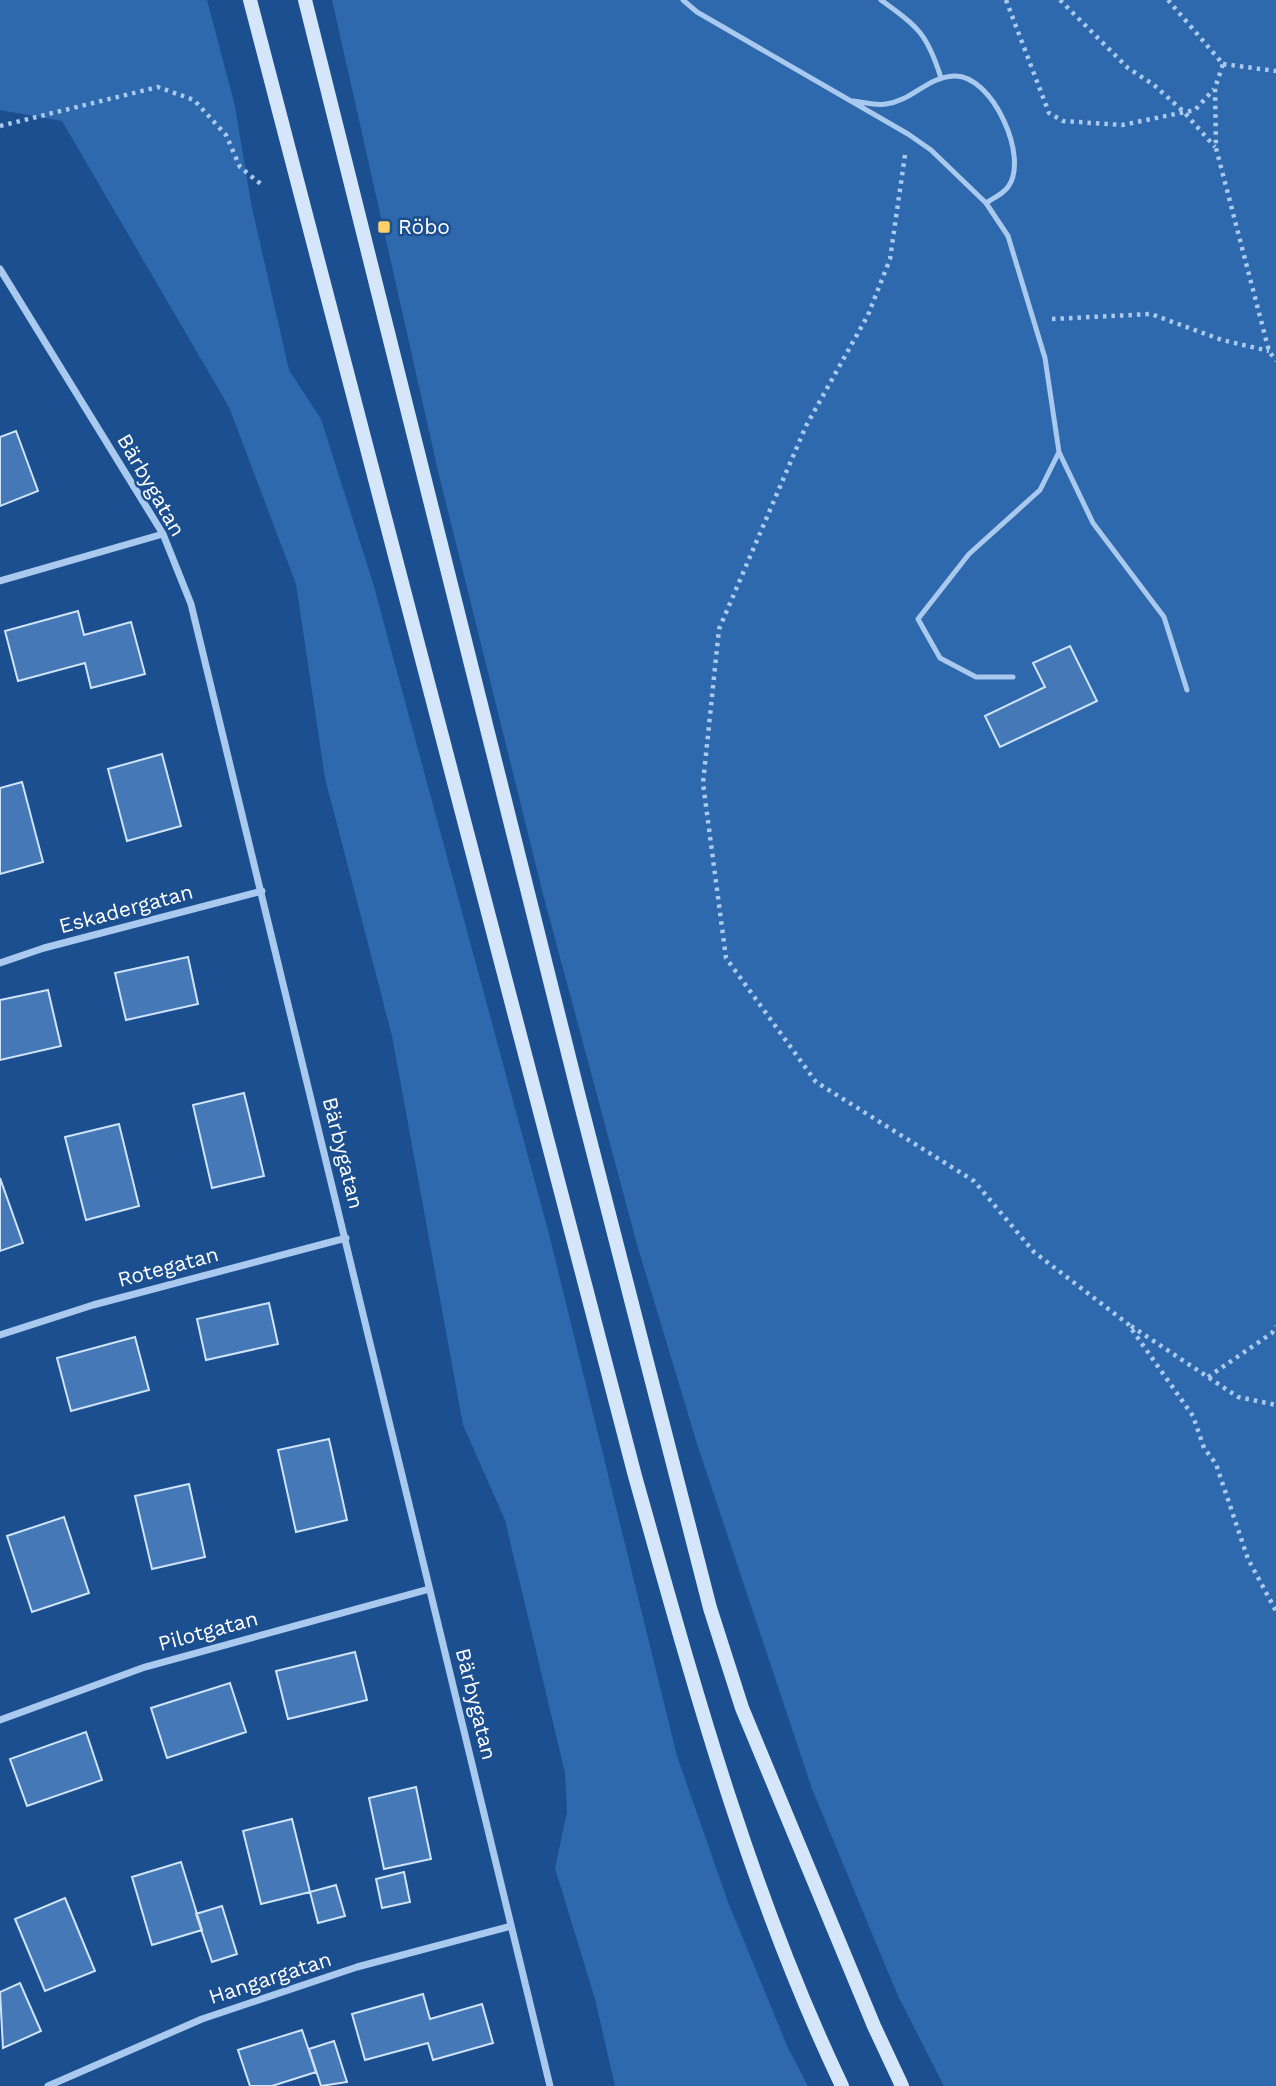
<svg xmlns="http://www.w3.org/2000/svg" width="1276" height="2086" font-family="'Work Sans',sans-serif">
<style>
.green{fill:#2e69ad}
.building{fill:#4478b7;stroke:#cfe3fa;stroke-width:2}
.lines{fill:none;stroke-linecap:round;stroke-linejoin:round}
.path{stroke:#a9c9ee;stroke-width:4.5;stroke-dasharray:3.5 5;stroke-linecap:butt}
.service{stroke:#a9c9ee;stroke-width:5}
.minor{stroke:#a9c9ee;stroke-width:7}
.secondary{stroke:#d6e6fa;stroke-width:14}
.poi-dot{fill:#ffd166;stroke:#1b4f8f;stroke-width:2.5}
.labels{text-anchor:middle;stroke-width:5;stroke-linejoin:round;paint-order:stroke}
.poi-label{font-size:21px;fill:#fff;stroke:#1b4f8f;text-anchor:start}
.street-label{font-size:21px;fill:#fff;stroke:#1b4f8f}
</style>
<rect width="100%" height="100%" fill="#1b4f8f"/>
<!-- green -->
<path class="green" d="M0,0h207l28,106 17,102 37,162 32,49 52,164 176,651 128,522 51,146 60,146 20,38h-193l-20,-87 -40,-131 12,-56 -2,-39 -60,-253 -42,-95 -71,-389 -67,-258 -29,-194 -67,-177 -167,-286 -62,-11z
M332,0h944v2086h-332l-46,-90 -86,-207 -114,-342 -60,-199 -95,-354 -105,-423z"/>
<!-- building -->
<path class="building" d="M16,431l22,60 -38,15v-69z
M78,611l6,24 47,-13 14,52 -54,14 -6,-25 -67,18 -13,-50z
M1070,646l27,55 -97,46 -15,-31 60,-29 -12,-24z
M162,754l19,72 -54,15 -19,-72z
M22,782l21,80 -43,12v-86z
M188,957l10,47 -72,16 -11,-47z
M48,990l13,56 -61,14v-60z
M244,1093l20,83 -52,12 -19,-83z
M119,1124l20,82 -53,14 -21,-83z
M0,1178l23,65 -23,8z
M269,1303l9,41 -72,16 -9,-41z
M135,1337l14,53 -78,21 -14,-53z
M329,1439l18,81 -51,12 -18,-82z
M189,1484l16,73 -53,12 -17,-73z
M64,1517l25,76 -57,19 -25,-76z
M355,1652l12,48 -79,19 -12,-48z
M230,1683l16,49 -79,26 -16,-50z
M86,1732l16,48 -75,26 -17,-47z
M416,1787l15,72 -47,10 -15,-71z
M292,1819l18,73 -49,12 -18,-73z
M181,1862l21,68 -50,15 -20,-68z
M404,1872l6,30 -28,6 -6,-29z
M336,1885l9,31 -27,7 -8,-31z
M65,1898l30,73 -50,20 -30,-72z
M222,1906l15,48 -25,8 -16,-48z
M20,1983l21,48 -38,17 -3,-56z
M423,1994l7,25 52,-15 11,39 -60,17 -5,-17 -63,17 -13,-46z
M302,2030l14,42 -44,14h-22l-12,-36z
M334,2041l13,41 -26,4 -12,-37z"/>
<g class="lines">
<!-- path -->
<path class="path" d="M1006,0l43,113 14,8 59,4 73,-15 19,-21
M1060,0l68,68 26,17 30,27 31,35
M1168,0l55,64 -8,24 1,60 53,203 7,10
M1223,64l53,7
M0,126l158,-39 36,13 32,35 14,32 22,18
M905,155l-15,104 -22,56 -62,111 -87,203 -16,154 23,175 90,124 158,99 60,71 94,72 65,92 11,32 12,16 32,95 28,52
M1052,319l99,-5 71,26 47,11
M1131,1326l107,71 38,8
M1208,1377l64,-44 4,-7"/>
<!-- service -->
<path class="service" d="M683,0l14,12 211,122 23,16 55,53 22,33 37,122 14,94 34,71 71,94 23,73
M881,0c37,27 46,33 60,78
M853,101c10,1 23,5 33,3 26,-3 41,-27 68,-28 38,-2 76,82 54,111 -5,7 -16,12 -22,16
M1013,677h-37l-36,-19 -22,-39 51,-65 71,-64 19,-38"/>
<!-- minor -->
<path class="minor" d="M0,269l163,265 28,70c119,494 240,988 359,1482
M0,581l163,-47
M0,963l44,-15 218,-57
M0,1335l93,-30 253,-67
M0,1720l145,-53 284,-78
M48,2086l154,-67 155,-52 154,-41"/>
<!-- secondary -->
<path class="secondary" d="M250,0l385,1476c58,207 114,415 207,610
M305,0l275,1101 130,507 32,100 132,318 28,60"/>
</g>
<!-- markers -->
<rect class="poi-dot" x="377" y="220" width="14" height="14" rx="3.5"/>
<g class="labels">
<!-- poi labels -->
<g class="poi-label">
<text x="398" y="234">Röbo</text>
</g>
<!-- street labels -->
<g class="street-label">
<text transform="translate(151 485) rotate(60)" y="7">Bärbygatan</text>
<text transform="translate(126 909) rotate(-15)" y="7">Eskadergatan</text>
<text transform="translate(343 1153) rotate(76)" y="7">Bärbygatan</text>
<text transform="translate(168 1267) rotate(-15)" y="7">Rotegatan</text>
<text transform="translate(208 1631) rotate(-15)" y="7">Pilotgatan</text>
<text transform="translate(476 1704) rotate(76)" y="7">Bärbygatan</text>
<text transform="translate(270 1978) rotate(-18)" y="7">Hangargatan</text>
</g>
</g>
</svg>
